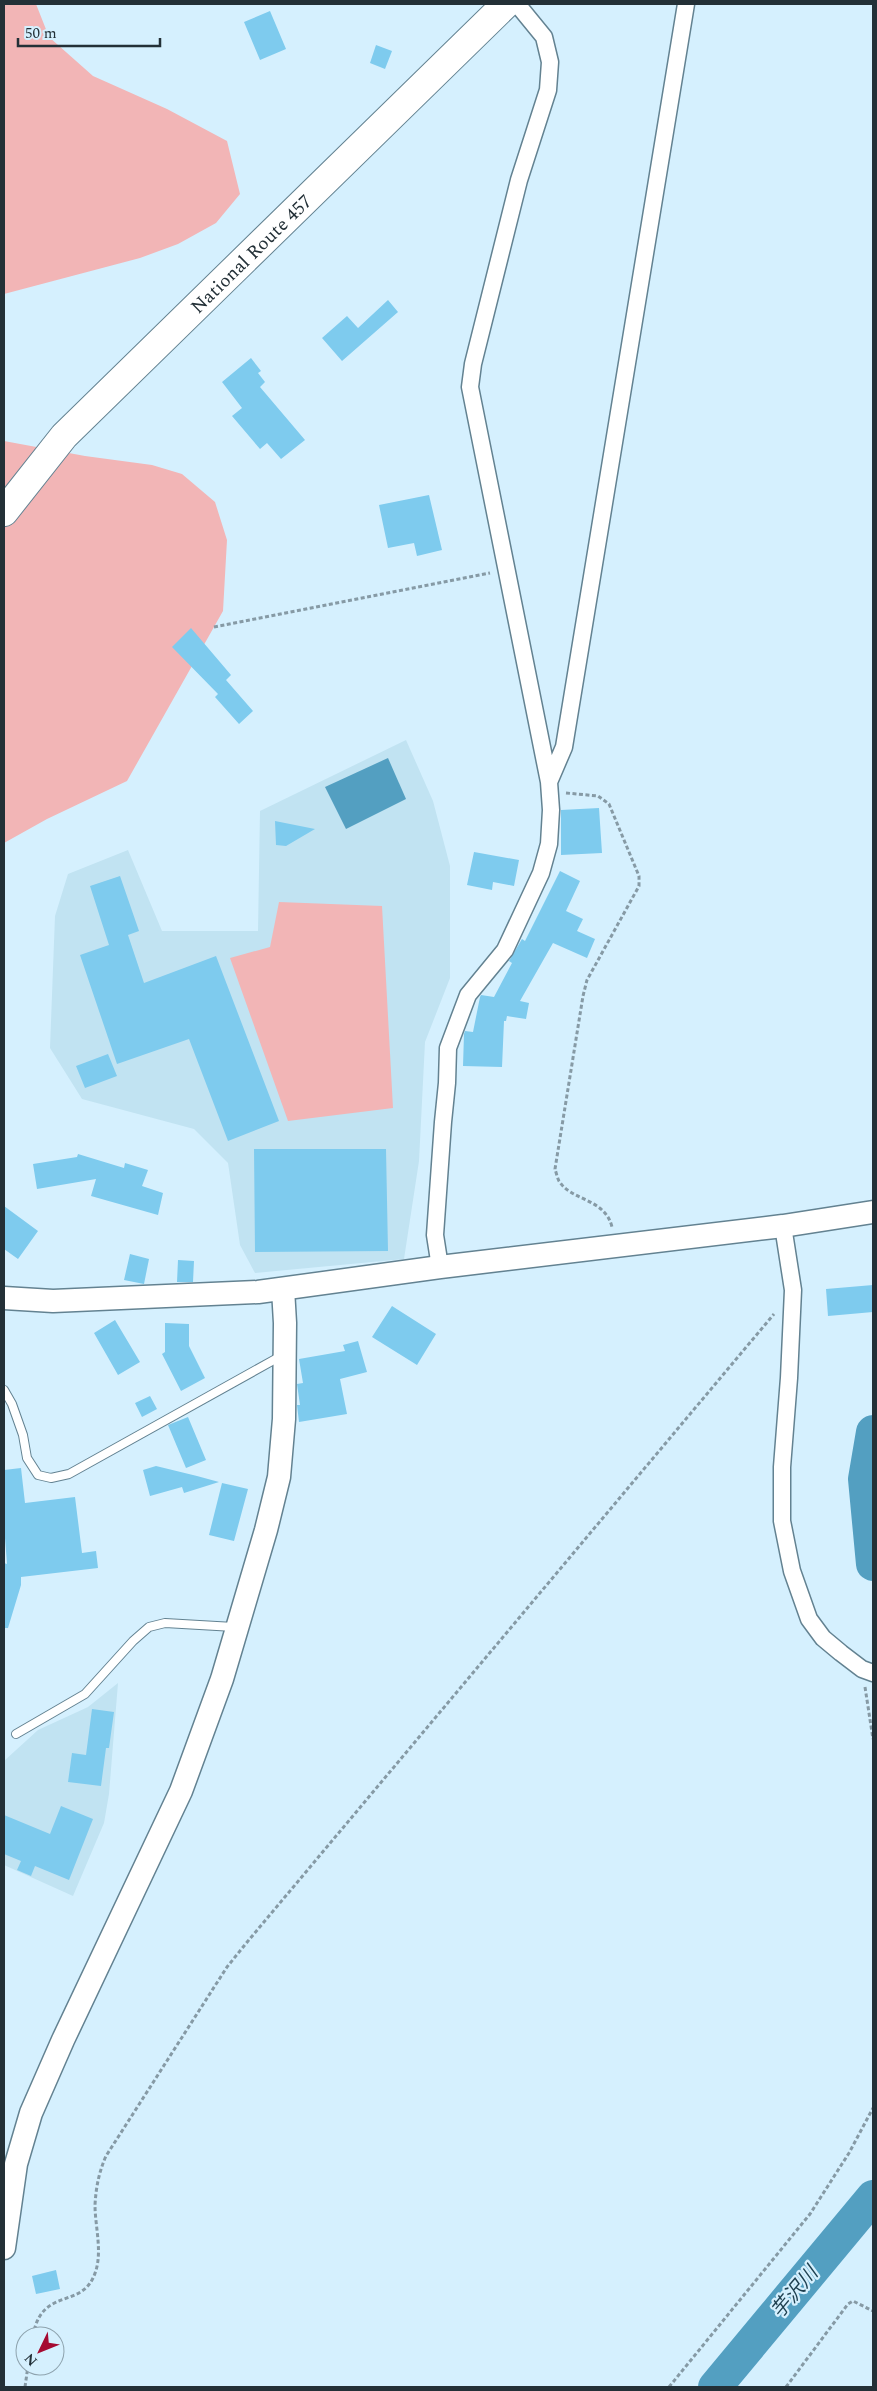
<svg xmlns="http://www.w3.org/2000/svg" width="877" height="2391" font-family="Spectral,'Noto Sans JP',serif">
<style>
.built{fill:#c1e3f2}
.green{fill:#f2b5b6}
.water{fill:#539fc1}
.lines{fill:none;stroke-linecap:round;stroke-linejoin:round}
.river{stroke:#539fc1;stroke-width:34}
.building{fill:#7ecbee}
.lane-casing{stroke:#638291;stroke-width:10}
.street-casing{stroke:#638291;stroke-width:19}
.secondary-casing{stroke:#638291;stroke-width:25}
.highway-casing{stroke:#638291;stroke-width:30}
.path{stroke:#869aa5;stroke-width:3;stroke-dasharray:4 2.5;stroke-linecap:butt}
.lane{stroke:#fff;stroke-width:8}
.street{stroke:#fff;stroke-width:16}
.secondary{stroke:#fff;stroke-width:22}
.highway{stroke:#fff;stroke-width:28}
.labels{text-anchor:middle;stroke-width:4.5;stroke-linejoin:round;paint-order:stroke}
.street-label{font-size:19px;fill:#233037;stroke:#d5f0fe}
.water-label{font-size:20px;font-style:italic;fill:#1d3f4f;stroke:#d5f0fe}
</style>
<rect width="100%" height="100%" fill="#d5f0fe"/>
<!-- built -->
<path class="built" d="M406,740l27,61 17,65v112l-25,64 -6,119 -15,98 -149,14 -15,-28 -12,-82 -34,-34 -112,-30 -32,-51 5,-132 13,-42 60,-24 34,81h96l2,-120z
M118,1683l-9,111 -5,29 -31,73 -69,-31v-104l34,-31 50,-23z"/>
<!-- green -->
<path class="green" d="M4,4h32l13,33 44,39 74,33 60,32 13,53 -24,29 -38,21 -38,14 -136,36z
M4,441l81,15 67,9 30,9 33,28 12,38 -4,71 -96,170 -80,38 -43,24z
M279,902l103,4 11,202 -105,13 -58,-163 40,-11z"/>
<!-- water -->
<path class="water" d="M388,758l18,41 -60,30 -21,-42z"/>
<g class="lines">
<!-- river -->
<path class="river" d="M873,1432l-8,47 8,85
M715,2387l158,-190"/>
</g>
<!-- building -->
<path class="building" d="M270,11l16,38 -26,11 -16,-38z
M376,45l16,6 -7,18 -15,-6z
M388,300l10,12 -56,49 -20,-23 25,-22 11,12z
M251,358l10,13 -3,2 7,9 -5,5 45,53 -24,19 -14,-16 -7,6 -28,-33 10,-8 -20,-26z
M429,495l13,55 -25,6 -3,-13 -26,5 -9,-43z
M191,628l40,47 -5,5 27,31 -14,13 -24,-27 3,-3 -46,-47z
M599,808l3,45 -41,2v-45z
M275,821l40,8 -29,17 -10,-1z
M474,852l45,8 -5,26 -21,-4 -1,8 -25,-5z
M560,871l20,10 -14,30 17,8 -6,12 18,8 -8,19 -34,-15 -33,58 9,2 -3,16 -19,-3 -1,5h-2l-2,46 -39,-1 1,-32 1,-3 8,1 7,-35 1,-2 13,2 18,-34 -3,-2 13,-22 3,2z
M120,876l19,55 -11,4 16,48 72,-27 63,165 -51,20 -39,-102 -72,25 -37,-109 29,-10 -19,-59z
M108,1054l9,22 -32,12 -9,-22z
M254,1149h132l2,102 -133,1z
M78,1154l46,14 1,-5 23,7 -6,16 21,7 -5,22 -67,-19 5,-17 -59,10 -4,-25 44,-7z
M4,1206l34,25 -20,28 -14,-10z
M130,1254l19,5 -5,25 -20,-4z
M178,1260l16,1 -1,21h-16z
M873,1285v27l-45,4 -2,-27z
M392,1306l44,28 -19,31 -45,-28z
M115,1320l25,42 -22,13 -24,-42z
M165,1323l24,1v22l16,32 -24,13 -19,-37 3,-2z
M358,1341l9,31 -27,7 7,35 -48,8 -2,-17h3l-3,-21 6,-1 -4,-24 46,-8 -2,-6z
M150,1396l7,13 -15,8 -7,-14z
M188,1417l18,43 -20,8 -18,-43z
M156,1466l41,10 22,6 -35,11 -2,-6 -32,9 -7,-26z
M21,1468l4,35 50,-6 7,56 14,-2 2,17 -77,9v8l-13,43h-4v-65l3,1 -3,-39v-55z
M222,1483l26,6 -14,52 -25,-6z
M92,1709l22,3 -5,36h-3l-5,38 -33,-4 4,-29 14,2z
M61,1806l32,13 -24,61 -34,-14 -4,10 -14,-6 4,-9 -17,-7v-39l46,19z
M56,2270l4,19 -24,5 -4,-18z"/>
<g class="lines">
<!-- lane casing -->
<g class="lane-casing">
<path id="lane" d="M4,1390l8,14 11,31 4,23 11,17 13,3 18,-4 212,-118
M16,1734l69,-40 48,-53 16,-14 16,-4 69,4"/>
</g>
<!-- street casing -->
<g class="street-casing">
<path id="street" d="M549,782l15,-35 122,-743
M783,1226l10,64 -4,88 -7,89v54l10,50 17,48 14,19 18,15 21,16 11,4
M440,1267l-5,-32 8,-113 4,-39 1,-35 20,-53 37,-45 36,-77 8,-29 2,-34 -2,-28 -79,-395 3,-23 46,-184 29,-90 2,-28 -6,-25 -27,-33"/>
</g>
<!-- secondary casing -->
<g class="secondary-casing">
<path id="secondary" d="M4,1298l49,3 205,-9 182,-25 343,-41 90,-14
M4,2248l12,-84 15,-51 32,-73 118,-249 41,-112 44,-149 13,-53 5,-58 1,-96 -2,-34"/>
</g>
<!-- highway casing -->
<g class="highway-casing">
<g id="highway">
<path id="s1" d="M4,512l60,-76 442,-432"/>
</g>
</g>
<!-- path -->
<path class="path" d="M214,627l276,-54
M566,793l32,3 11,8 30,72v10l-52,94 -4,16 -28,173c1,3 2,8 4,12 12,20 46,17 53,46
M865,1687l8,52
M33,2336c8,-48 46,-28 60,-58 11,-22 2,-50 2,-73 1,-18 4,-33 11,-49l121,-189 21,-26 526,-627
M25,2387l3,-21
M669,2387l141,-173 39,-61 24,-45
M786,2387l62,-83 5,-3 20,10"/>
<!-- lane -->
<use href="#lane" class="lane"/>
<!-- street -->
<use href="#street" class="street"/>
<!-- secondary -->
<use href="#secondary" class="secondary"/>
<!-- highway -->
<use href="#highway" class="highway"/>
</g>
<g class="labels">
<!-- street labels -->
<g class="street-label">
<text dy="7" stroke="none"><textPath href="#s1" startOffset="358">National Route 457</textPath></text>
</g>
<!-- water labels -->
<g class="water-label">
<text transform="translate(794 2292) rotate(-50)" y="7">芋沢川</text>
</g>
</g>
<!-- border -->
<rect width="877" height="2391" fill="none" stroke="#233037" stroke-width="10"/>
<!-- north arrow -->
<g transform="translate(40 2351) rotate(227)"><circle r="24" fill="#d5f0fe" stroke="#8ea3ae"/>
<path d="M0-4L9 19L0 12L-9 19Z" fill="#a50a31"/>
<text y="-8" font-size="14" font-weight="bold" text-anchor="middle" fill="#233037">N</text>
</g>
<!-- scale -->
<path d="M18 38v8h142v-8" fill="none" stroke="#233037" stroke-width="2.5"/>
<text x="25" y="38" font-size="15" fill="#233037" stroke="#d5f0fe" stroke-width="4" paint-order="stroke">50 m</text>
</svg>
